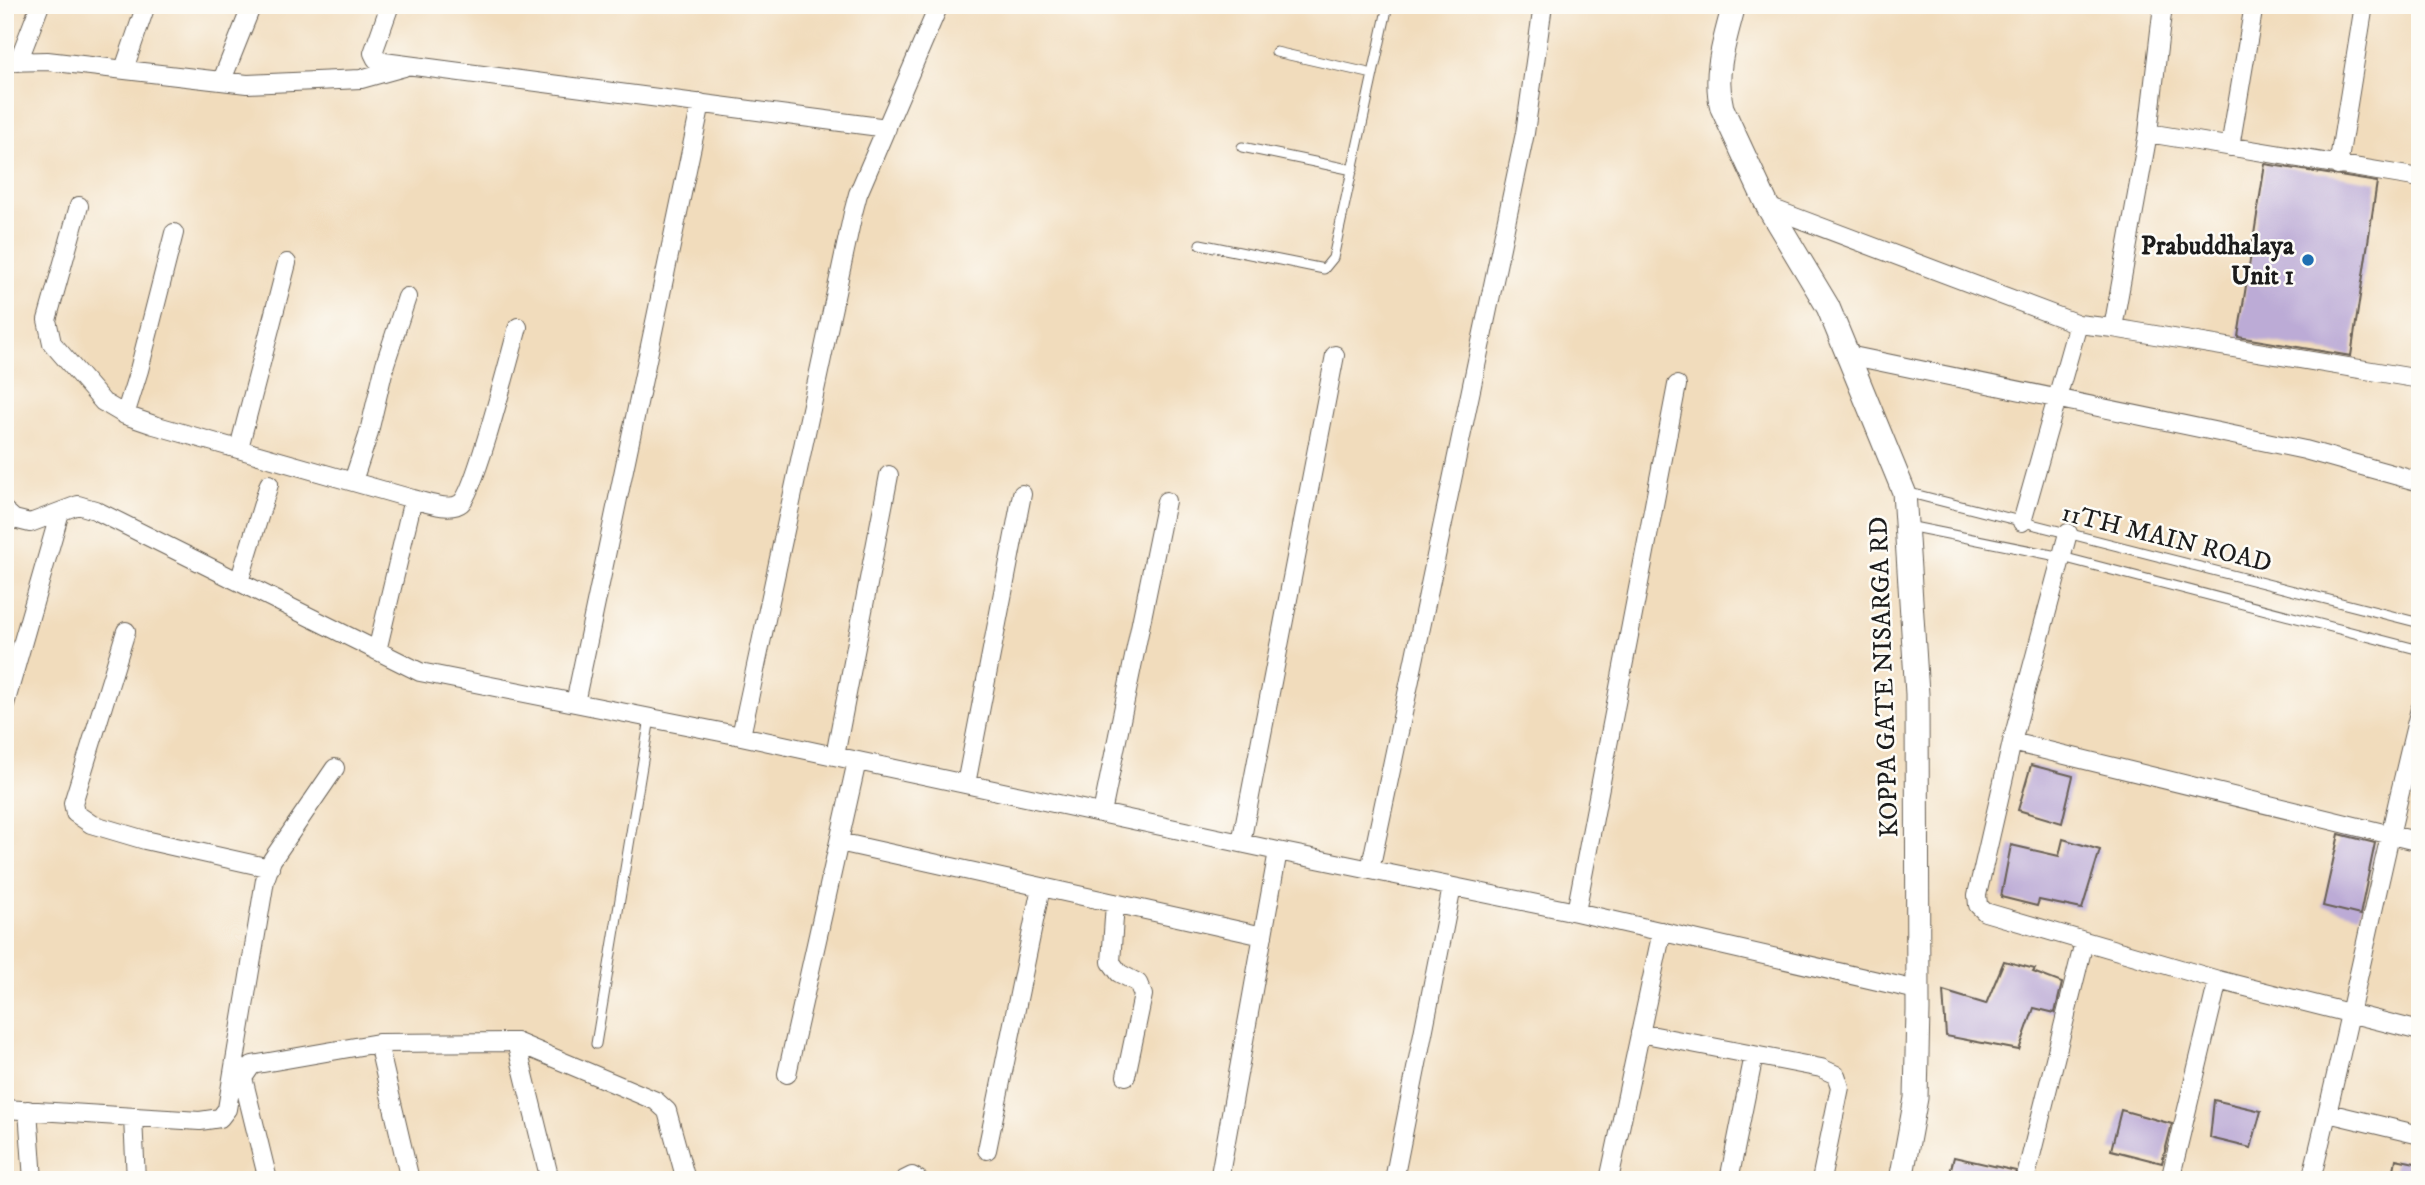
<svg xmlns="http://www.w3.org/2000/svg" width="2425" height="1185" font-family="'IM FELL DW Pica',serif">
<style>
.building{fill:#bcabd6}
.lines{fill:none;stroke-linecap:round;stroke-linejoin:round}
.service-casing{stroke:#675f54;stroke-width:11}
.minor-casing{stroke:#675f54;stroke-width:20}
.tertiary-casing{stroke:#675f54;stroke-width:25}
.service{stroke:#fff;stroke-width:9}
.minor{stroke:#fff;stroke-width:18}
.tertiary{stroke:#fff;stroke-width:23}
.poi-dot{fill:#1f6fb2;stroke:#fdfcf7;stroke-width:2.5}
.labels{text-anchor:middle;stroke-width:5;stroke-linejoin:round;paint-order:stroke}
.poi-label{font-size:26px;font-weight:bold;fill:#1c1c1c;stroke:#fdfcf7;text-anchor:end}
.street-label{font-size:26px;fill:#1c1c1c;stroke:#fdfcf7}
</style>
<rect width="100%" height="100%" fill="#fdfcf7"/>
<filter id="ink" filterUnits="userSpaceOnUse"><feTurbulence type="fractalNoise" baseFrequency=".0143" numOctaves="2"/><feDisplacementMap in="SourceGraphic" scale="14" xChannelSelector="R" yChannelSelector="G"/><feConvolveMatrix kernelMatrix="1 2 1 2 8 2 1 2 1" color-interpolation-filters="sRGB"/></filter>
<filter id="wash" filterUnits="userSpaceOnUse"><feTurbulence type="fractalNoise" baseFrequency=".00686" numOctaves="4" result="noise"/><feDisplacementMap in="SourceGraphic" scale="28" xChannelSelector="R" yChannelSelector="G"/><feGaussianBlur stdDeviation="1.57" result="paint"/><feColorMatrix in="noise" values="0 0 0 0 0 0 0 0 0 0 0 0 0 0 0 0 0 1.4 0 .05"/><feComposite in="paint" operator="in"/></filter>
<g filter="url(#wash)">
<rect width="100%" height="100%" fill="#f1dcbc"/>
<g id="blocks">
<!-- building -->
<path class="building" d="M2265,164l112,18 -26,174 -113,-19z
M2031,765l42,11 -11,47 -44,-13z
M2339,834l36,9 -15,72 -37,-9z
M2063,839l37,11 -18,59 -43,-9 -2,6 -36,-9 10,-52 48,11z
M2004,961l31,8 -2,3 29,11 -7,30 -21,-5 -15,42 -73,-14 -3,-45 43,13z
M2214,1100l47,11 -10,37 -41,-10z
M2121,1110l51,14 -10,39 -51,-13z
M1954,1157l62,14 -2,9h-66z
M2396,1159l24,5v16h-28z"/>
</g>
</g>
<g filter="url(#ink)">
<use href="#blocks" fill-opacity="0" stroke="#675f54" stroke-width="2"/>
<g class="lines">
<!-- service casing -->
<g class="service-casing">
<path id="service" d="M1276,52l97,22
M1242,147l111,23
M1200,244l124,25 9,-11 55,-253
M1906,492l514,131
M1908,526l154,31 358,93
M596,1044l54,-326"/>
</g>
<!-- minor casing -->
<g class="minor-casing">
<path id="minor" d="M390,5l-17,48 3,6 8,3 503,66
M5,62l42,-1 200,23 114,-5 43,-12
M18,62l22,-57
M124,69l22,-64
M222,80l30,-75
M2148,133l272,45
M2230,147l24,-142
M2338,166l26,-161
M79,206l-32,114 5,23 51,59 22,13 29,10 259,74c12,3 37,13 48,4 15,-13 49,-148 57,-176
M1768,207l310,117 35,4 307,51
M2113,328l35,-195 15,-128
M1848,355l457,95 115,32
M125,415l14,-45 35,-137
M239,448l48,-185
M353,481l15,-45 17,-72 22,-67
M5,511l9,8 16,4 48,-18 17,5 325,162 321,64 537,115 298,61 341,78
M2022,522l56,-198
M2068,533l-56,209 408,100
M239,582l30,-98
M126,631l-53,172 2,10 16,11 54,16 125,28
M377,651l36,-152
M575,703l126,-600
M5,704l55,-192
M741,736l112,-523 5,-19 81,-189
M2012,742l-35,153 1,10 7,7 233,68 202,51
M835,756l54,-281
M966,784l56,-290
M1102,813l64,-312
M839,842l424,94
M1241,843l94,-488
M1370,870l155,-737 18,-128
M1115,903l-4,59 8,11 19,10 5,12 -17,81
M1576,912l101,-527
M1640,1033l181,35 15,7 4,12 -19,93
M516,1042l34,138
M378,1043l32,137
M787,1074l70,-313
M5,1109l195,12 20,-3 7,-9 38,-229 7,-20 63,-92
M28,1110l5,70
M2328,1113l92,22
M133,1118l3,62
M987,1150l54,-263
M268,1180l-25,-102 9,-13 126,-22 138,-1 140,59 11,10 19,69
M904,1180l8,-4 7,4
M1219,1180l59,-329
M1394,1180l58,-293
M1609,1180l53,-249
M1729,1180l25,-125
M2025,1180l59,-238
M2170,1180l48,-200
M2311,1180c39,-156 70,-315 109,-471"/>
</g>
<!-- tertiary casing -->
<g class="tertiary-casing">
<path id="tertiary" d="M1734,5c-9,35 -21,68 -12,103l46,99 60,100 76,185 13,202 1,316 -2,88 -15,82"/>
</g>
<!-- service -->
<use href="#service" class="service"/>
<!-- minor -->
<use href="#minor" class="minor"/>
<!-- tertiary -->
<use href="#tertiary" class="tertiary"/>
</g>
</g>
<!-- markers -->
<circle class="poi-dot" cx="2308" cy="260" r="7"/>
<g class="labels">
<!-- poi labels -->
<g class="poi-label">
<text x="2294" y="254">Prabuddhalaya<tspan x="2294" dy="30">Unit 1</tspan></text>
</g>
<!-- street labels -->
<g class="street-label">
<text transform="translate(2167 537) rotate(14)" y="9">11TH MAIN ROAD</text>
<text transform="translate(1883 677) rotate(-92)" y="9">KOPPA GATE NISARGA RD</text>
</g>
</g>
<!-- margin -->
<rect width="2425" height="1185" fill="none" stroke="#fdfcf7" stroke-width="28"/>
</svg>
